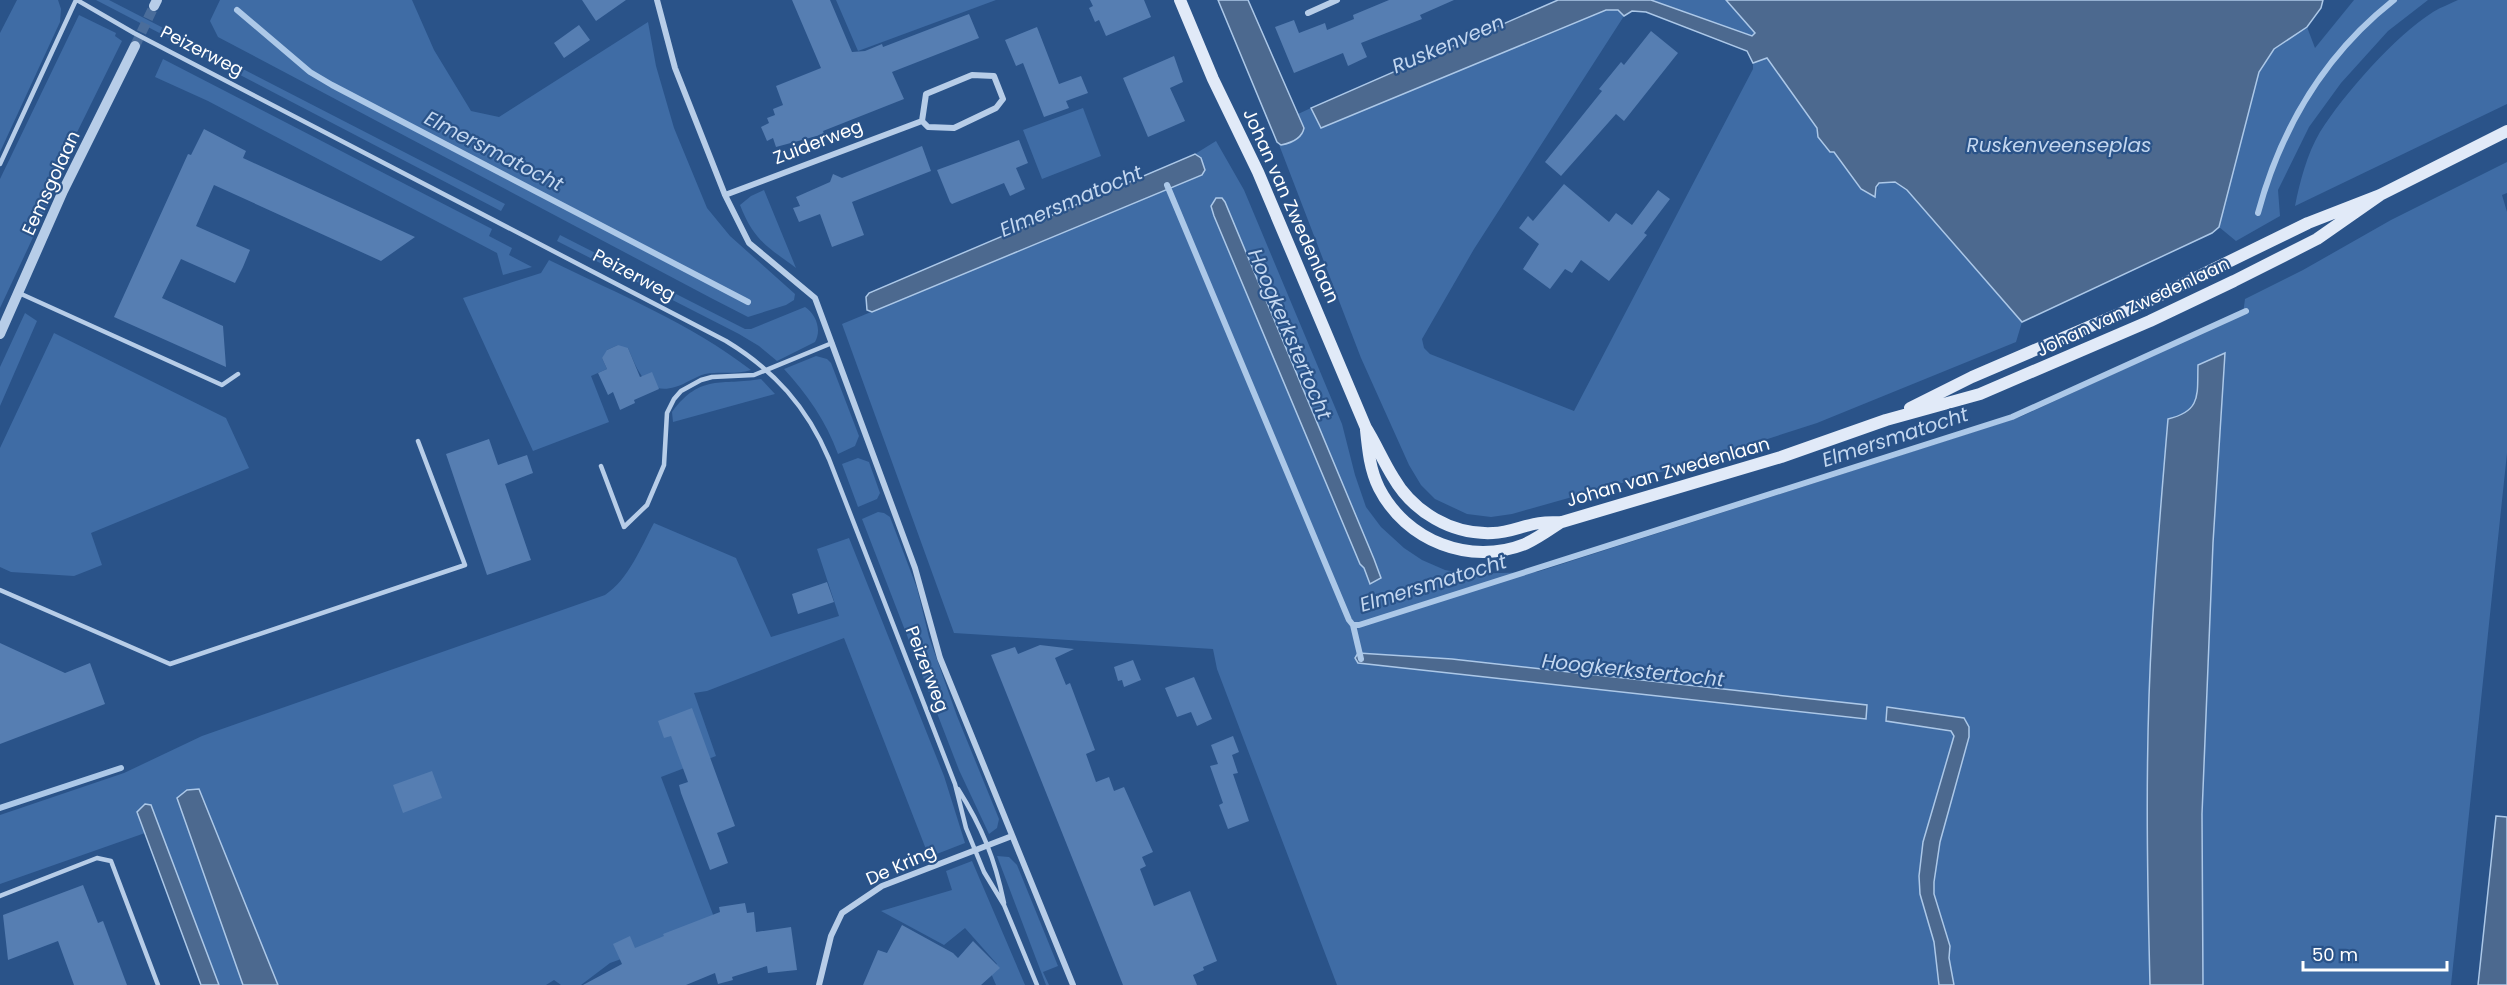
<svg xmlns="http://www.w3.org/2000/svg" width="2507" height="985" font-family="Poppins,sans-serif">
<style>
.green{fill:#3f6ca5;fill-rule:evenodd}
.water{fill:#4c698f;stroke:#acc8e8;stroke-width:1.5}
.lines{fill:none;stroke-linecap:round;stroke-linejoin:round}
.stream{stroke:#acc8e8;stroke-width:6}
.building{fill:#567eb2}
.tertiary-tunnel{stroke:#4a6d9b;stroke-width:10;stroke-dasharray:10 5;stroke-linecap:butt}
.service{stroke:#b7cde8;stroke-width:4.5}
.minor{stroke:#b7cde8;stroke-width:6}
.tertiary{stroke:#b7cde8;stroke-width:10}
.secondary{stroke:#e1eaf8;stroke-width:12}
.labels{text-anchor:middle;stroke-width:4.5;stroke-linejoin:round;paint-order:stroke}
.street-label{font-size:18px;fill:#fff;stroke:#2a5389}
.water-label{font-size:20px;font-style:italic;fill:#c3d7f0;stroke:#2a5389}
</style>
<rect width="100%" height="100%" fill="#2a5389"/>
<!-- green -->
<path class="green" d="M17,0h41l3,9 -1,13 -60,130v-119z
M96,0h13l396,204 -4,7z
M220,0h192l22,50 37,61 28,6 149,-95 8,44 18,62 33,80 23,28 65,58 -1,6 -8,5 -38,12 -37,-19 -493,-261 -8,-16z
M836,0h160l-138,51z
M1651,0h75l29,33 -3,3z
M2354,0h74l-40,31 -47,52 -32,44 -31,63 2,26 -44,25 -17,-14 40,-155 15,-23 33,-22 8,21z
M2458,0h49v104l-212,102c5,-25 12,-52 25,-74 24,-38 75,-96 113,-120 8,-5 17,-8 25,-12z
M1606,10h12l6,6 -150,233 -52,90 2,9 6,6 144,57 179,-342v-6l14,-5 50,70 1,9 16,15 27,36 14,9 4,-14 16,-1 12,8 115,132 -6,20 -199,81 -121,39 -184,52 -21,3 -24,-3 -32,-15 -14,-14 -12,-20 -48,-107 -83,-216 3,3c23,-5 26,-11 17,-31l13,-6 5,10z
M79,15l37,18 -1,3 7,5 -66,134 1,11 -57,122v-129z
M163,59l329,170 -3,7 23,12 -3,7 23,12 -29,8 -6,-22 -289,-152 -53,-24z
M1083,108l18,48 -59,23 -19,-49z
M1216,141l28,49 98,234 13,51 11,32 15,20 23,21 18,12 23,10 22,4 70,-2 483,-155 223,-103 2,-15 58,-29 88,-50 116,-58v31l-5,2 5,17v241l-56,532h-248l-1,-171 11,-271 12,-189 -27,11 -2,36 -13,14 -15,4c-6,71 -13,143 -16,214 -6,117 -5,235 -2,352h-196l-5,-27 1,-12 -16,-52v-12l6,-40 29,-105 -82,-30 -1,14 66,11 2,4 -31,106 1,67 10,33 5,43h-602l-120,-316 -4,-20 -259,-16 -112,-309 360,-149 -1,-17 -6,-4zM1358,653l94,6 414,46v13z
M764,190l32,78c-29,-22 -42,-27 -56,-63l11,-9z
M560,235l185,94h6l54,-22c11,7 17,23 10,35l-38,19 -18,-15 -20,-12 -182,-93z
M549,260c69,34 141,63 202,110 -15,5 -30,1 -46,4 -11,3 -19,10 -30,13 -29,9 -38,-18 -47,-39l-5,2 -5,-5 -11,5v6l-5,2 5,11 -16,7 18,46 -76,29 -70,-153 78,-25z
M25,313l12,8 -37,85v-39z
M54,333l172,85 23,50 -158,65 11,32 -28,11 -63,-4 -11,-5v-119z
M816,356l11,3 4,4 28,73 -4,10 -17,8c-12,-33 -31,-60 -54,-85z
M761,379l14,15 -102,28 -1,-10c29,-39 49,-26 89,-33z
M858,458l11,4 11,31 -3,6 -19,8 -16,-43z
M878,512l6,1 6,4 27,71 12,49 28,79 42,103 -2,9 -8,6 -30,-64 -97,-251z
M654,523l82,35 35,79 68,-21 -22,-67 32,-11 95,238 21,67 -36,14 -85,-219 -137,53 -13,2 22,63 -55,21 56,148 -107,38 -29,22h-20l-7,-5 -8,5h-268l-79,-196 -12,1 -10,8 66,187h-24l-68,-180 -14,7 8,21 -145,51v-69l124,-42 78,-37 403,-141c24,-16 36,-48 49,-72z
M997,856l12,1 8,8 41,101 -15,6 6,13h-3z
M972,861l53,124h-29l-6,-14 7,-7 -32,-36 -21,17 -63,-34 71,-21 -6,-19z"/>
<!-- water -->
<path class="water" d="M1218,0h30l56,128c-2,11 -13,15 -23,17l-4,-3z
M1558,0h93l101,36 3,-3 -29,-33h597l-2,8 -14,19 -33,22 -15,23 -40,155 -7,6 -190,89 -115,-132 -12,-8 -16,1 -3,4 -1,10 -14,-8 -27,-37h-4l-12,-15 -1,-9 -50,-70 -14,5 -6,-12 -101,-39 -14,-1 -8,5 -6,-6h-12l-285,118 -10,-20z
M1195,154l6,4 4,12 -3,5 -330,137 -5,-2 -1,-13 3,-4z
M1216,198h6l3,4 149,357 7,19 -11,6 -6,-16 -4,-4 -146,-348 -3,-10z
M2225,353l-12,190 -11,271 1,171h-53c-3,-118 -5,-236 2,-354 4,-71 10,-142 16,-212 34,-8 29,-25 30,-54z
M1358,653l94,6 415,46 -1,14 -508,-56 -3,-5z
M1887,707l77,11 5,9v10l-29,105 -6,40v12l16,52 -1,12 5,27h-15l-5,-43 -14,-48 -1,-18 4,-34 31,-106 -3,-5 -65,-10z
M199,789l79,196h-35l-66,-187 10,-8z
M145,804l6,1 68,180h-18l-64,-173z
M2496,816l11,1v168h-29z"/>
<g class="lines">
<!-- stream -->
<path class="stream" d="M237,10l73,62 22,13 416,217
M1167,185l182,435 4,5h6l653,-208 234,-106
M2258,213c23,-85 66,-158 136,-213
M1353,625l8,34
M0,808l121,-40"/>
</g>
<!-- building -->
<path class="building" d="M582,0h44l-30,21z
M792,0h38l22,52 13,-1 17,-7 1,3 86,-33 10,24 -87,34 12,27 -81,32 1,3 -48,13 -3,-9 -6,3 -6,-14 8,-4 -2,-5 8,-3 -2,-6 10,-4 -7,-19 45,-18z
M1090,0h54l7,17 -45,19 -7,-16 -4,2 -6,-14 4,-2z
M1389,0h65l-34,15 2,4 -61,24 6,14 -19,9 -5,-13 -49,20 -19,-46 19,-7 5,13 26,-10 2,7 27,-11 -1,-4z
M579,25l11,15 -26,18 -10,-15z
M1037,27l22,57 22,-8 7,17 -22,8 3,7 -25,9 -21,-54 -7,3 -11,-26z
M1651,31l27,22 -54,68 -8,-7 -55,62 -16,-14 57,-71 -3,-2 22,-27 3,3z
M1174,56l9,26 -13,6 15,33 -37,16 -25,-59z
M204,129l42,22 -3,7 172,79 -34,24 -167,-76 -18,41 54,24 -7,17 -8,16 -54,-24 -19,39 61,28 3,41 -112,-50 74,-163 3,1z
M1019,140l9,23 -12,5 9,21 -15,7 -6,-13 -52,21 -2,-2 -13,-32z
M922,146l9,25 -79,31 12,33 -32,12 -12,-33 -21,8 -6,-14 7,-2 -4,-9 34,-15 3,-8 9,4z
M1564,184l45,38 7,-9 16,12 26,-35 12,9 -26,34 3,2 -38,46 -28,-21 -9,13 -7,-4 -15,20 -27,-20 16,-25 -20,-16 9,-12 5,5z
M618,345l10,3 12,29 12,-5 7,17 -25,11 1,3 -15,7 -7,-18 -5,3 -10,-22 9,-4 -5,-11 5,-8z
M489,439l9,26 29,-10 6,18 -28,11 26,76 -44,15 -41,-121z
M827,582l7,20 -36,12 -6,-20z
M0,643l65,30 25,-10 15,41 -105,40z
M1040,645l34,4 -19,9 11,27 4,-2 25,67 -9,4 10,28 13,-5 5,14 10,-4 29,65 -11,5 4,9 -6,3 14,37 36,-15 27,70 -14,6 1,3 -11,5 4,10h-74l-132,-330 24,-8 3,7z
M1133,660l8,20 -17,7 -2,-7 -4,1 -4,-14z
M1194,677l18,42 -15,7 -6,-14 -14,5 -12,-29z
M692,708l43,118 -18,7 11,30 -18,7 -29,-77 -2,-8 9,-3 -17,-46 -7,2 -6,-17z
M1233,736l6,16 -7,3 6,18 -5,1 16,47 -21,8 -9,-24 4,-2 -13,-37 8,-2 -7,-19z
M432,771l10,27 -39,15 -10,-28z
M83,885l15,38 5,-2 24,64h-53l-16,-44 -50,19 -5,-45z
M745,903l2,10 7,-1 2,20 35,-5 6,43 -29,3 -1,-7 -35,11 1,3 -15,4 -3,-11 -29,12h-103l39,-21 -9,-20 17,-8 5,12 29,-12 -1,-2 57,-22 -1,-5z
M902,925l51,28 5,5 15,-17 27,27 -19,17h-118l15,-35 9,3z"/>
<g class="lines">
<!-- tertiary-tunnel -->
<path class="tertiary-tunnel" d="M135,46l19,-40"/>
<!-- service -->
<path class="service" d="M77,0l57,33 592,308c48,29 81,66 103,118l126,325 11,44 18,44 20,33 33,80
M0,164l76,-164
M19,293l203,92 16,-11
M601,466l23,61 23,-22 17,-40 3,-52 7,-14 7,-8 20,-11 11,-3 42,-2 78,-32
M0,590l170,74 295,-99 -47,-124
M958,789c24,38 37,70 46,114
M0,896l97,-38 14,3 47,124"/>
<!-- minor -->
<path class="minor" d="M657,0l18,68 50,127 24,48 66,55 100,270 25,90 133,327
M1308,13l29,-13
M972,75l22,1 9,23 -7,9 -42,20 -26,-1 -6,-6 4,-27z
M725,195l197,-74
M819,985l12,-49 11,-23 40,-27 130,-50"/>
<!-- tertiary -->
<path class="tertiary" d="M154,6l3,-6
M0,334l63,-143 72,-145"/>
<!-- secondary -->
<path class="secondary" d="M1180,0l33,79 45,93 108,256c10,16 17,33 27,49 20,35 59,58 100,56 14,0 27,-6 41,-9 9,-2 19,-2 28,-2l219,-65 105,-37 94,-26 170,-73 84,-40 83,-42 63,-44
M1910,408l62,-31 170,-73 166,-81 72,-28 127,-64
M1366,430c2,20 4,40 13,58 27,53 91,78 146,56 13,-6 24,-14 36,-22"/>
</g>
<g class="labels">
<!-- street labels -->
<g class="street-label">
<text transform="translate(202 51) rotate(27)" y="6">Peizerweg</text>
<text transform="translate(818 142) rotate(-21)" y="6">Zuiderweg</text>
<text transform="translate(51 183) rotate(-65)" y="6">Eemsgolaan</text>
<text transform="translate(1291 206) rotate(66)" y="6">Johan van Zwedenlaan</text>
<text transform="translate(634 275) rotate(28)" y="6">Peizerweg</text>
<text transform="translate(2133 307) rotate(-25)" y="6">Johan van Zwedenlaan</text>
<text transform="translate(1668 472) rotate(-16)" y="6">Johan van Zwedenlaan</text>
<text transform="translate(927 669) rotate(69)" y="6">Peizerweg</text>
<text transform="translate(901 865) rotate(-24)" y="6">De Kring</text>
</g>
<!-- water labels -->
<g class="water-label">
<text transform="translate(1448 44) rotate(-23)" y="7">Ruskenveen</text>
<text x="2059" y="152">Ruskenveenseplas</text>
<text transform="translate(494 151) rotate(27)" y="7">Elmersmatocht</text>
<text transform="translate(1071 201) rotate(-23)" y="7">Elmersmatocht</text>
<text transform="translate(1290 334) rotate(67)" y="7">Hoogkerkstertocht</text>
<text transform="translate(1895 437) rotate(-18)" y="7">Elmersmatocht</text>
<text transform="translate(1433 583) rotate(-17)" y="7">Elmersmatocht</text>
<text transform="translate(1633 670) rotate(6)" y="7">Hoogkerkstertocht</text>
</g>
</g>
<!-- scale -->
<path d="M2303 961v9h144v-9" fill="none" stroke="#ffffff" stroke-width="3"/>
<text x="2312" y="961" font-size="18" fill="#ffffff" stroke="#2a5389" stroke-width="4.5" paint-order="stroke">50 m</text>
</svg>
